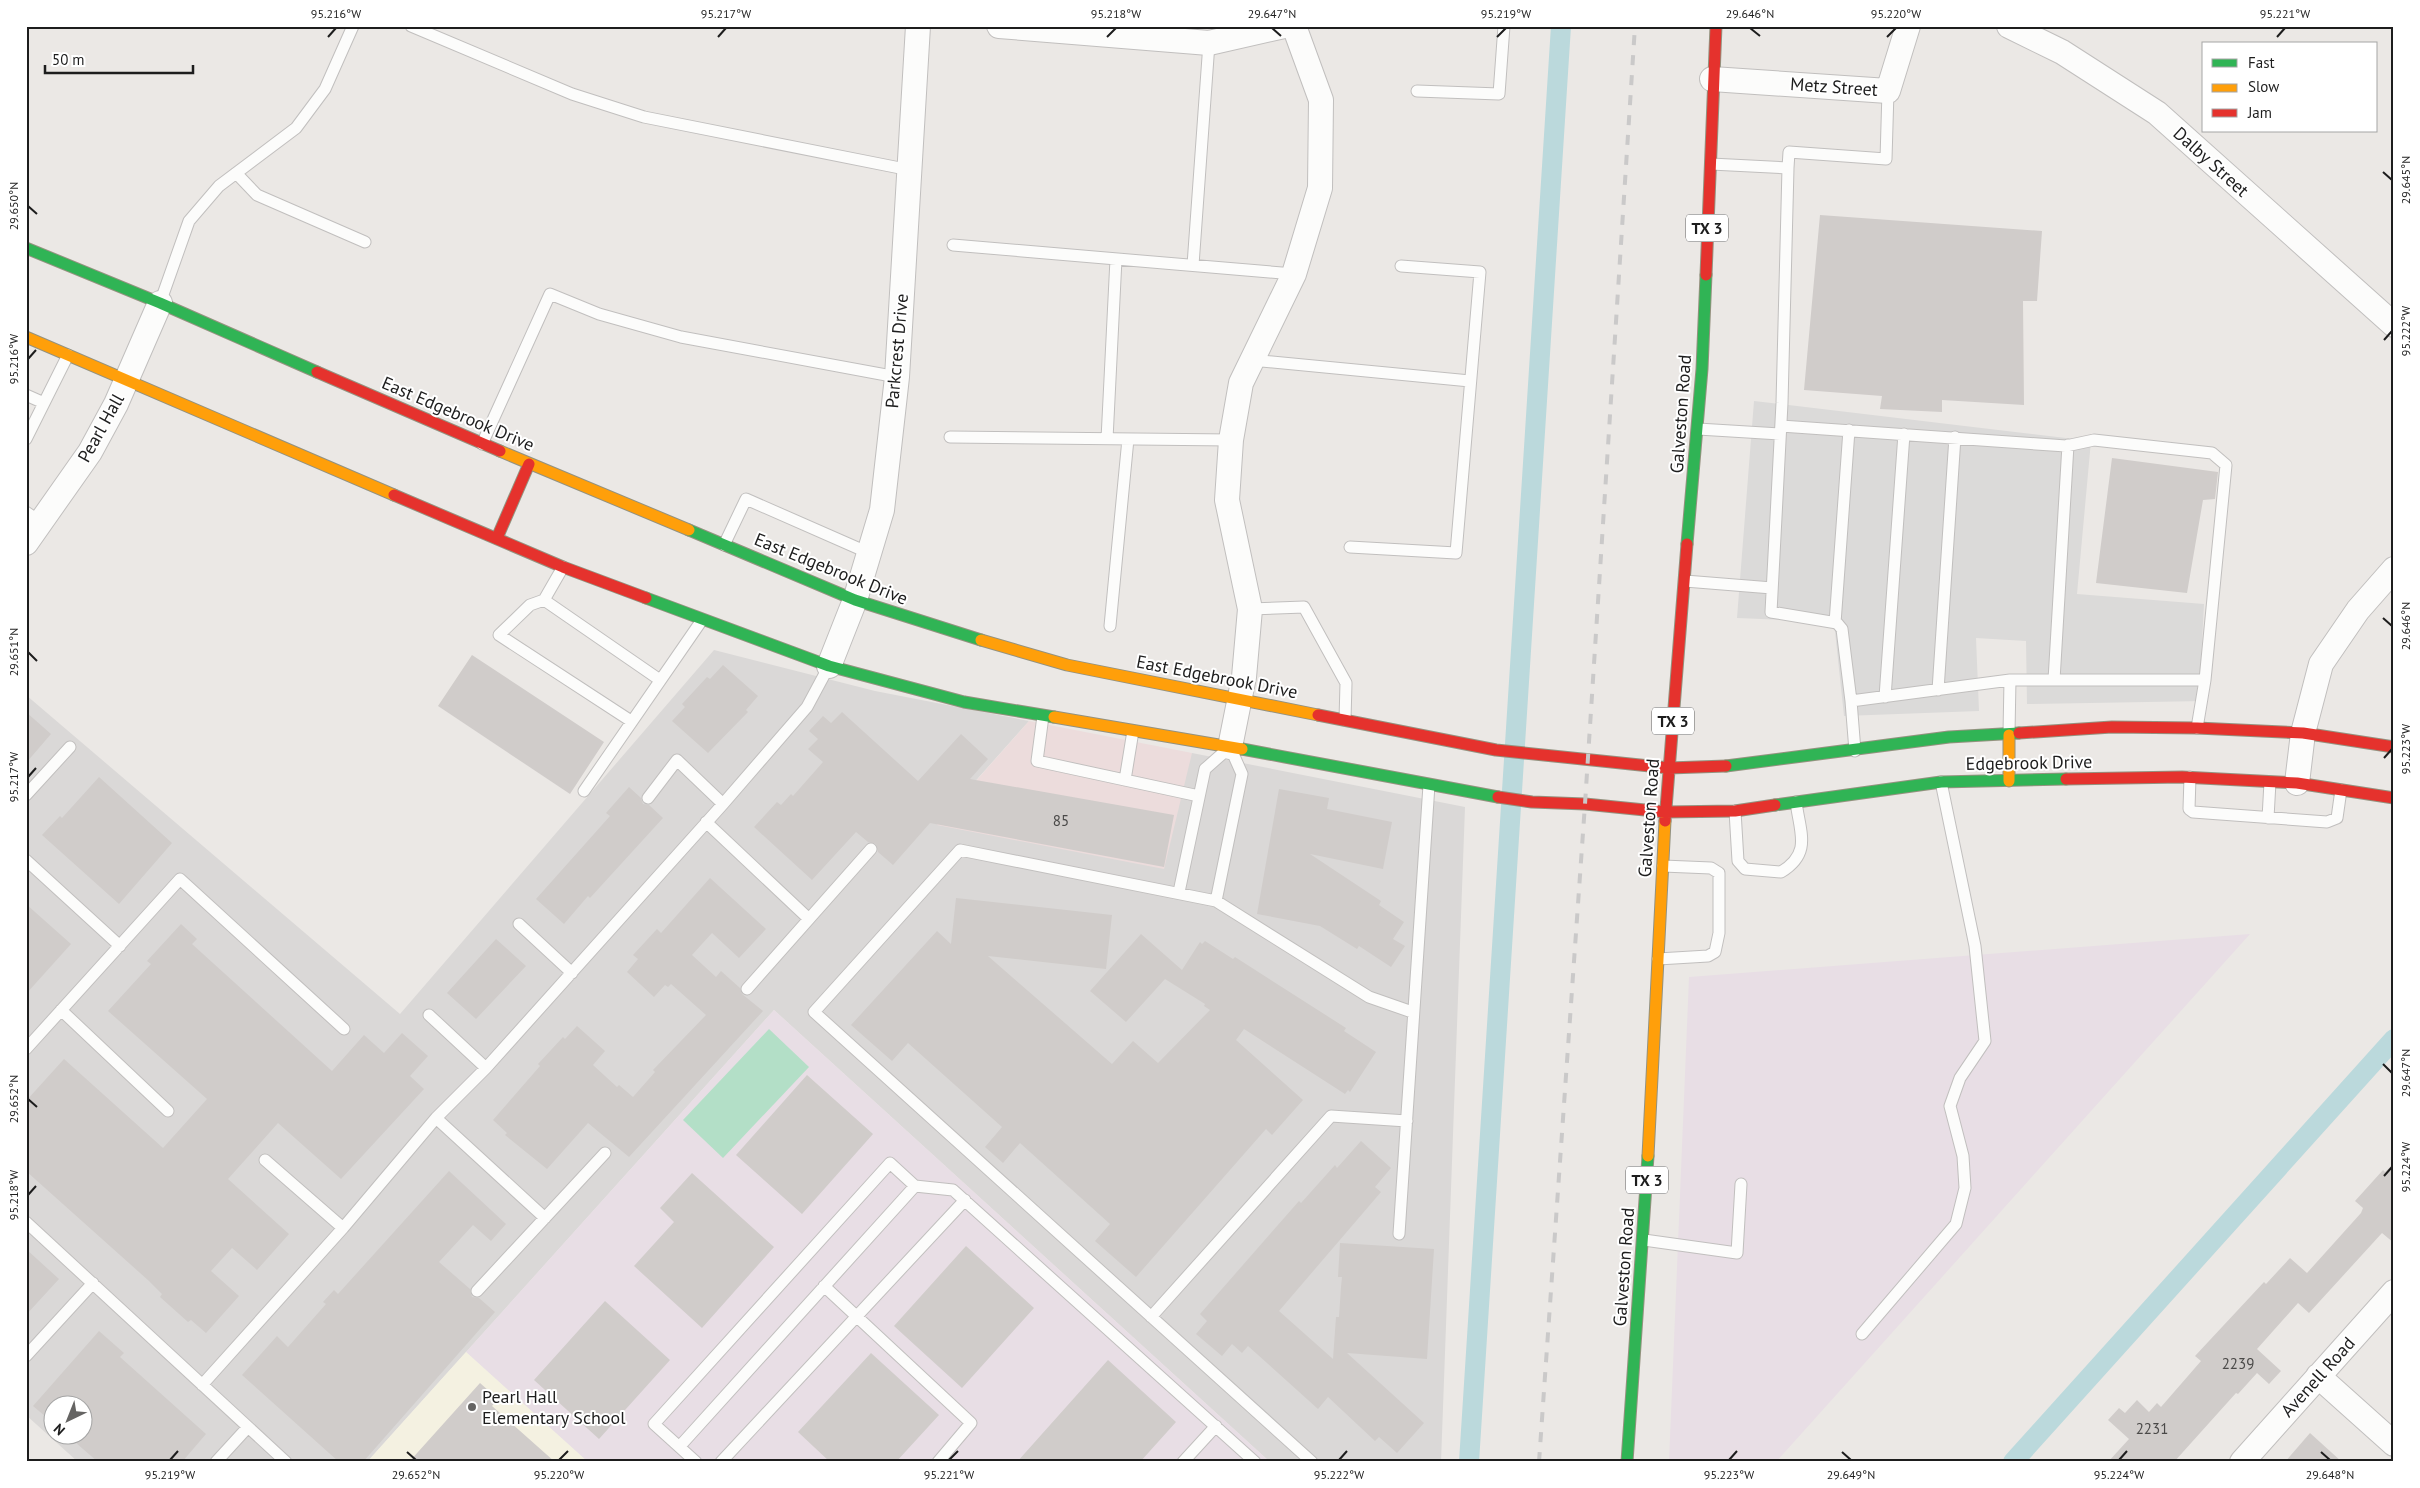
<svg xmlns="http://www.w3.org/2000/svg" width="2420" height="1488" font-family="'PT Sans',sans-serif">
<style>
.residential{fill:#dad8d7;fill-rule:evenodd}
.commercial{fill:#ecdcdc}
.industrial{fill:#e8dee5}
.education{fill:#f4f1e1}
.pitch{fill:#b3dfc7}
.parking{fill:#dbdad9}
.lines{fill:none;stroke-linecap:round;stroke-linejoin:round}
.canal{stroke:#bbd9dc;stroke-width:20}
.building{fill:#d0ccca}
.lane-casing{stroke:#c1bfbe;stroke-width:13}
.street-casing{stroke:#c1bfbe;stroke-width:26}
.fast-casing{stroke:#94927f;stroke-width:13}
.slow-casing{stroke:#94927f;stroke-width:13}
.jam-casing{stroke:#94927f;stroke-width:13}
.lane{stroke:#fcfcfb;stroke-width:11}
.street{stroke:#fcfcfb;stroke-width:24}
.fast{stroke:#30b455;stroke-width:11}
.slow{stroke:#ff9f0a;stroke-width:11}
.jam{stroke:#e5322d;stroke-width:11}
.rail{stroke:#cac9c9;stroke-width:4;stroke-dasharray:10 10;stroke-linecap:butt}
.ticks{fill:none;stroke:#1d1d1d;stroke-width:2}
.poi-dot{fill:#656463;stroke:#fff;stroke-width:2}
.labels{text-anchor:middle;stroke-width:4;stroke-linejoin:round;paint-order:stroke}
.number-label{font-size:15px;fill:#4a4948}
.shield{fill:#fff;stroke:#616161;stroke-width:1}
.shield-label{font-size:16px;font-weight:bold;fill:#1d1d1d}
.street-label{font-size:18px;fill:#1d1d1d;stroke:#fff}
.poi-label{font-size:18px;fill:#1d1d1d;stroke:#fff;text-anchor:start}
.neatline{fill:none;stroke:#1d1d1d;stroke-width:2}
.ticks-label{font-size:12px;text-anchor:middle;fill:#1d1d1d}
</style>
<rect width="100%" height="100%" fill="#ebe8e5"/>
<!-- residential -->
<path class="residential" d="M714,650l161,41 154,30 -92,103 255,-71 273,54 -24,655h-171l-496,-452 -407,452h-289l-52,-47v-720l374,319zM52,1406h30v30h-30z"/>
<!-- commercial -->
<path class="commercial" d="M1029,721l163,32 -28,116 -227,-44z"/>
<!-- industrial -->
<path class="industrial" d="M2250,934l-474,528h-107l20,-485z
M774,1010l496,452h-682l-122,-110z"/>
<!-- education -->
<path class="education" d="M466,1352l122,110h-221z"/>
<!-- pitch -->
<path class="pitch" d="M769,1029l40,38 -86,91 -40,-38z"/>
<!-- parking -->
<path class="parking" d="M1754,401l337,40 -14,153 127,10 -3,57 4,40 -178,3 -1,-63 -50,-3 3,73 -135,5 -10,-94 -97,-4z"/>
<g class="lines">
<!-- canal -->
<path class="canal" d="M1469,1462l92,-1436
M2013,1462l381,-423"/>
</g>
<!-- building -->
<path class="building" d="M1820,215l222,16 -5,70h-14l1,104 -82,-5v12l-62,-3 2,-13 -78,-6z
M2112,458l106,14 -3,27 -12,1 -16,93 -91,-10z
M472,655l132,87 -34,52 -132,-88z
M723,665l35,31 -12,14 2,2 -40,41 -36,-32 13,-14 -3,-3 25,-27 3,2z
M26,712l25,22 -25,29z
M842,712l76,69 43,-47 27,25 -18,20 204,36 -10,52 -234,-44 -37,42 -15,-13 -2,-8 -8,-2 -12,-10 -44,48 -58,-53 23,-25 4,3 10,-11 2,2 30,-34 -15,-13 10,-10 -9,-8 14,-15 8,7z
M99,777l73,66 -53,61 -77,-69 18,-19 2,2z
M629,787l12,11 2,6 6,1 14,13 -73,80 -2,-2 -24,28 -28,-25 74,-83 -4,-3z
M1279,789l50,9 -2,11 65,13 -9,47 -73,-15 71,47 -2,4 25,17 -11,17 12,7 -14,21 -32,-21 -2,3 -37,-23 -63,-12z
M710,878l56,51 -27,29 -27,-25 -20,22 24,22 5,-6 19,17 2,6 21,17 -134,146 -41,-34 -41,46 -42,-34 2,-2 -14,-13 47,-54 -2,-2 25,-27 2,2 12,-13 28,25 -12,14 24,22 2,-2 14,12 22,-25 -2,-2 53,-55 -35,-31 -3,3 -3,-2 -11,12 -27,-25 11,-13 -5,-4 24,-26 4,4z
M956,898l156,17 -6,54 -118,-13 124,108 21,-23 25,22 52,-53 -6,-4 1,-2 -40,-25 -39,43 -36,-31 51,-57 41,36 18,-28 2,2 3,-3 28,18 2,-2 111,71 -2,3 32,21 -26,40 -2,-2 -3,4 -101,-65 -8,11 67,60 -31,35 -6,-6 -130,148 -41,-36 15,-17 -90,-81 -17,20 -18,-16 17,-20 -94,-84 -16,18 -41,-36 86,-94 14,13z
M26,904l45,40 -45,50z
M181,924l16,15 -5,5 140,127 32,-36 20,18 18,-20 26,23 -18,20 14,13 -83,90 -63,-56 -50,56 61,55 -32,36 -25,-22 -21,23 28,25 -33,37 -15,-13 -3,2 -28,-25 2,-3 -13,-13 -123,-110v-70l38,-42 99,89 44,-49 -99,-88 43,-47 -4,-3z
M496,939l30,27 -50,53 -29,-26z
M807,1075l66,59 -71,80 -66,-59z
M1361,1141l30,27 -16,19 6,5 -102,119 54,48 3,-42h3l2,-30 1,-10h-4l2,-34 94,6 -7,110 -80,-6 77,70 -27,30 -18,-16 -4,4 -47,-44 -10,12 -70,-63 -6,7 -10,-9 -10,12 -26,-22 11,-13 -7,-7 99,-113 2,2 34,-38 2,3z
M2394,1163v80l-12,-10 -73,80 -11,-10 -41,46 24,22 -12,13 -12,-11 -19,21 -2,-1 -62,69h-66l21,-23 -21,-19 11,-12 6,5 12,-13 12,12 8,-9 4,4 40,-46 -6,-5 69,-74 2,2 24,-26 17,15 54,-60 2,-5 -8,-7 28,-31 2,2z
M449,1171l57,53 -15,17 -18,-16 -34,37 31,27 2,8 7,1 16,14 -132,150h-24l-97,-87 35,-39 11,11 38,-43 -3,-2 11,-12 4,4z
M692,1173l82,74 -72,81 -68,-62 40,-44 -14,-14z
M966,1246l68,62 -72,80 -68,-62z
M26,1249l33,30 -33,36z
M605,1301l65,59 -71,79 -65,-59z
M99,1331l25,22 -4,4 86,77 -24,28h-84l-30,-26h14v-30h-30v16l-19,-16z
M871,1353l68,62 -43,47h-66l-32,-30z
M1108,1360l68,62 -36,40h-123z
M480,1383l18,16 -6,7 63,56h-146z
M2310,1433l32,29h-57z"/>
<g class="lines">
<!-- lane casing -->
<g class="lane-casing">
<path id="lane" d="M411,26l161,68 72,23 266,53
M1417,91l82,3 5,-68
M1711,164l77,4 1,-16 97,7 2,-68
M1788,168l-6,235 -11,209 66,11 5,6 9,72
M236,173l21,22 108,47
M953,245l341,29
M1193,265l16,-222
M160,303l29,-82 30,-35 77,-58 29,-39 28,-63
M1251,360l219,21
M26,395l18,8
M1781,426l285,20 28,-6 118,13 14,12 -21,215
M1698,429l82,5
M950,437l281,3
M26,439l42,-84
M1107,439l9,-180
M482,444l68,-150 49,20 82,23 216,40
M26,512l16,11
M724,545l22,-46 123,54
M1350,547l106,6 24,-281 -79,-6
M563,567l-19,33 116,80
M1685,581l87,7
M544,600l-14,5 -31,30 132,86
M1250,609l54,-2 42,76 -1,37
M1835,623l14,-193
M1110,626l18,-187
M2054,680l14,-235
M1938,690l17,-253
M1885,697l19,-263
M1043,716l-6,45 162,35
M2009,733l1,-53
M1855,751l-4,-50 159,-21h195l-8,48
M2190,777l-1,32 4,3 134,10 10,-4 4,-28
M1125,780l8,-49
M584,791l118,-171
M26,795l44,-48
M648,798l29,-38 46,44
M1735,811l3,50 7,8 36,3c31,-19 19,-39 15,-70
M2268,818l2,-36
M706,822l103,97
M26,860l94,86
M1179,892l26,-123 25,-22 12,27 -26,127
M519,924l53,49
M1658,959l50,-3 7,-4 4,-19v-60l-8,-5 -48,-2
M747,989l124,-140
M61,1010l107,101
M429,1015l57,53
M26,1049l154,-170 164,150
M436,1118l109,100
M265,1160l78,68
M26,1222l260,240
M1399,1234l30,-449
M1644,1240l93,13 4,-69
M824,1286l147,137 -33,39
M477,1291l128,-138
M1151,1317l180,-201 76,5
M1862,1334l94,-110 9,-36 -2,-32 -13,-50 10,-28 25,-37 -10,-95 -34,-164
M26,1356l67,-73
M202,1385l141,-157 93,-110 50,-50 237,-264 84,-97 22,-41
M680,1446l235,-260 38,4 302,272
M216,1462l32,-35
M696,1462l-42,-38 236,-261 25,23
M721,1462l244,-262
M1183,1462l33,-36
M1312,1462l-498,-450 146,-162 256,51 153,96 43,15"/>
</g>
<!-- street casing -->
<g class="street-casing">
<path id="street" d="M999,26l210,17 75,-17
M2009,26l53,26 95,61 237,212
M1712,79l176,12 20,-65
M26,543l64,-91 26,-48 44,-101
M829,666l26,-66 27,-90 15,-133 21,-351
M1230,747l14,-70 6,-68 -23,-109 4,-60 10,-57 53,-109 26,-86 1,-88 -27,-74
M2297,783l6,-50 18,-69 37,-54 36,-41
M2318,1376l76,68
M2242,1462l152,-170"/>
</g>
<!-- fast casing -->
<g class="fast-casing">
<path id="fast" d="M26,248l134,55 157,69
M689,530l166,70 126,40
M1687,544l15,-175 4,-94
M646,598l183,68 135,36 90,15
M1242,749l256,48
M1726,766l223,-29 70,-4
M1775,805l166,-23 125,-3
M1627,1462l21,-306"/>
</g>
<!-- slow casing -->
<g class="slow-casing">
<path id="slow" d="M26,337l368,158
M500,451l189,79
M981,640l86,25 251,50
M1054,717l188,32
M2009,735v46
M1648,1156l17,-335"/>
</g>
<!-- jam casing -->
<g class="jam-casing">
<path id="jam" d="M1706,275l10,-249
M317,372l183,79
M394,495l169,72 83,31
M497,538l32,-74
M1318,715l178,35 173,18 57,-2
M2019,733l93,-6 85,1 106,5 91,14
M2066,779l116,-2 115,6 97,15
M1498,797l34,5 53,2 80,8 70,-1 40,-6
M1665,821l22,-277"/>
</g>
<!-- lane -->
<use href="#lane" class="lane"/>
<!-- street -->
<use href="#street" class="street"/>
<!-- fast -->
<use href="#fast" class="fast"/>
<!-- slow -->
<use href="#slow" class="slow"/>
<!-- jam -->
<use href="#jam" class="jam"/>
<!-- rail -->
<path class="rail" d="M1539,1462l46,-658 50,-778"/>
</g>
<!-- ticks -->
<path class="ticks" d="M1272,28l9,8M1750,28l10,8M328,37l8,-9M718,37l8,-9M1107,37l9,-9M1497,37l9,-9M1887,37l9,-9M2277,37l8,-9M2383,172l9,8M28,206l9,8M2384,340l8,-9M28,359l8,-9M2383,618l9,8M28,652l9,9M2384,758l8,-9M28,777l8,-9M2383,1064l9,9M28,1099l9,8M2384,1176l8,-9M28,1195l8,-9M407,1452l9,8M1842,1452l9,8M2321,1452l9,8M170,1460l8,-9M559,1460l9,-9M949,1460l9,-9M1339,1460l8,-9M1729,1460l8,-9M2119,1460l8,-9"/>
<!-- markers -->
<circle class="poi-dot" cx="472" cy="1407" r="5"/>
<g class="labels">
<!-- number labels -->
<g class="number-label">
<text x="1061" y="826">85</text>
<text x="2238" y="1369">2239</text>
<text x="2152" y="1434">2231</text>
</g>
<!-- shield labels -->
<g class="shield">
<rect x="1686" y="214.5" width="42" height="27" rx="4"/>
<rect x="1652" y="707.5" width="42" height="27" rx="4"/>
<rect x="1626" y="1166.5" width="42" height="27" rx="4"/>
</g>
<g class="shield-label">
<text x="1707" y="234">TX 3</text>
<text x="1673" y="727">TX 3</text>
<text x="1647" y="1186">TX 3</text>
</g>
<!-- street labels -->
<g class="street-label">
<text transform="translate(1834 87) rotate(4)" y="6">Metz Street</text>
<text transform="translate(2211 162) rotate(42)" y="6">Dalby Street</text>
<text transform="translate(897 351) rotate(-85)" y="6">Parkcrest Drive</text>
<text transform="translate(458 414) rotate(23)" y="6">East Edgebrook Drive</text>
<text transform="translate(1681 414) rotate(-86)" y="6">Galveston Road</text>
<text transform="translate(101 428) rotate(-61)" y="6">Pearl Hall</text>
<text transform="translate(831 569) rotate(22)" y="6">East Edgebrook Drive</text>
<text transform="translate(1217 677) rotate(11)" y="6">East Edgebrook Drive</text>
<text transform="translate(2029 763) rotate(-1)" y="6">Edgebrook Drive</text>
<text transform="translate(1649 818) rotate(-86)" y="6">Galveston Road</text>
<text transform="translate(1624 1267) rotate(-86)" y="6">Galveston Road</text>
<text transform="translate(2318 1377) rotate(-48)" y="6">Avenell Road</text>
</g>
<!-- poi labels -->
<g class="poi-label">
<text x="482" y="1403">Pearl Hall<tspan x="482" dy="21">Elementary School</tspan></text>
</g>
</g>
<!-- border -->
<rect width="2420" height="1488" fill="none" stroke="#ffffff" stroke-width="55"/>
<!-- legend -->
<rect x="2202" y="42" width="175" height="90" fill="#ffffff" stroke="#a5a5a5"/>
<rect x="2212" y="59" width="25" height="8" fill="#30b455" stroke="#a5a5a5"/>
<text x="2248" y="68" font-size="15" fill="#1d1d1d">Fast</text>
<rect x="2212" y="84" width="25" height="8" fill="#ff9f0a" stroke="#a5a5a5"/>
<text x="2248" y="92" font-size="15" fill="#1d1d1d">Slow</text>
<rect x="2212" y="109" width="25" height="8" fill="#e5322d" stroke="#a5a5a5"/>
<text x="2248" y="118" font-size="15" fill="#1d1d1d">Jam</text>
<!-- north arrow -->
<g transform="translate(68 1420) rotate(223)"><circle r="24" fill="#ffffff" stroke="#a5a5a5"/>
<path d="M0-4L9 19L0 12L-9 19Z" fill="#656463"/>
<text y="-8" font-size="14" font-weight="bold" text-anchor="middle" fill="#1d1d1d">N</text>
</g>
<!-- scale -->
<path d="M45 65v8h148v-8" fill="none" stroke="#1d1d1d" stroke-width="2.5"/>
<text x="52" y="65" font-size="15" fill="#1d1d1d" stroke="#ffffff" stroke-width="4" paint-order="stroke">50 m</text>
<rect x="28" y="28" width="2364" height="1432" class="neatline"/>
<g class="ticks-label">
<text x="336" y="18">95.216°W</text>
<text x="726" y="18">95.217°W</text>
<text x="1116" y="18">95.218°W</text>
<text x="1272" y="18">29.647°N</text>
<text x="1506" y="18">95.219°W</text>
<text x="1750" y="18">29.646°N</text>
<text x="1896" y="18">95.220°W</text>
<text x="2285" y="18">95.221°W</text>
<text transform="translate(2406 180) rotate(-90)" y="4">29.645°N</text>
<text transform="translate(14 206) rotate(-90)" y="4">29.650°N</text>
<text transform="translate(2406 331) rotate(-90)" y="4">95.222°W</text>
<text transform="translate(14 359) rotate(-90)" y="4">95.216°W</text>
<text transform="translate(2406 626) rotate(-90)" y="4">29.646°N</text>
<text transform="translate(14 652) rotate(-90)" y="4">29.651°N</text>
<text transform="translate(2406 749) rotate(-90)" y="4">95.223°W</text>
<text transform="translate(14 777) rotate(-90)" y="4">95.217°W</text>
<text transform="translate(2406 1073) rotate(-90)" y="4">29.647°N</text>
<text transform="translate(14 1099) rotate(-90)" y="4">29.652°N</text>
<text transform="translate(2406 1167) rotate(-90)" y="4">95.224°W</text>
<text transform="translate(14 1195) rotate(-90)" y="4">95.218°W</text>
<text x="170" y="1479">95.219°W</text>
<text x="416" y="1479">29.652°N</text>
<text x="559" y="1479">95.220°W</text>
<text x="949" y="1479">95.221°W</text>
<text x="1339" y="1479">95.222°W</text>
<text x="1729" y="1479">95.223°W</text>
<text x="1851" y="1479">29.649°N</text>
<text x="2119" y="1479">95.224°W</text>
<text x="2330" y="1479">29.648°N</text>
</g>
</svg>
